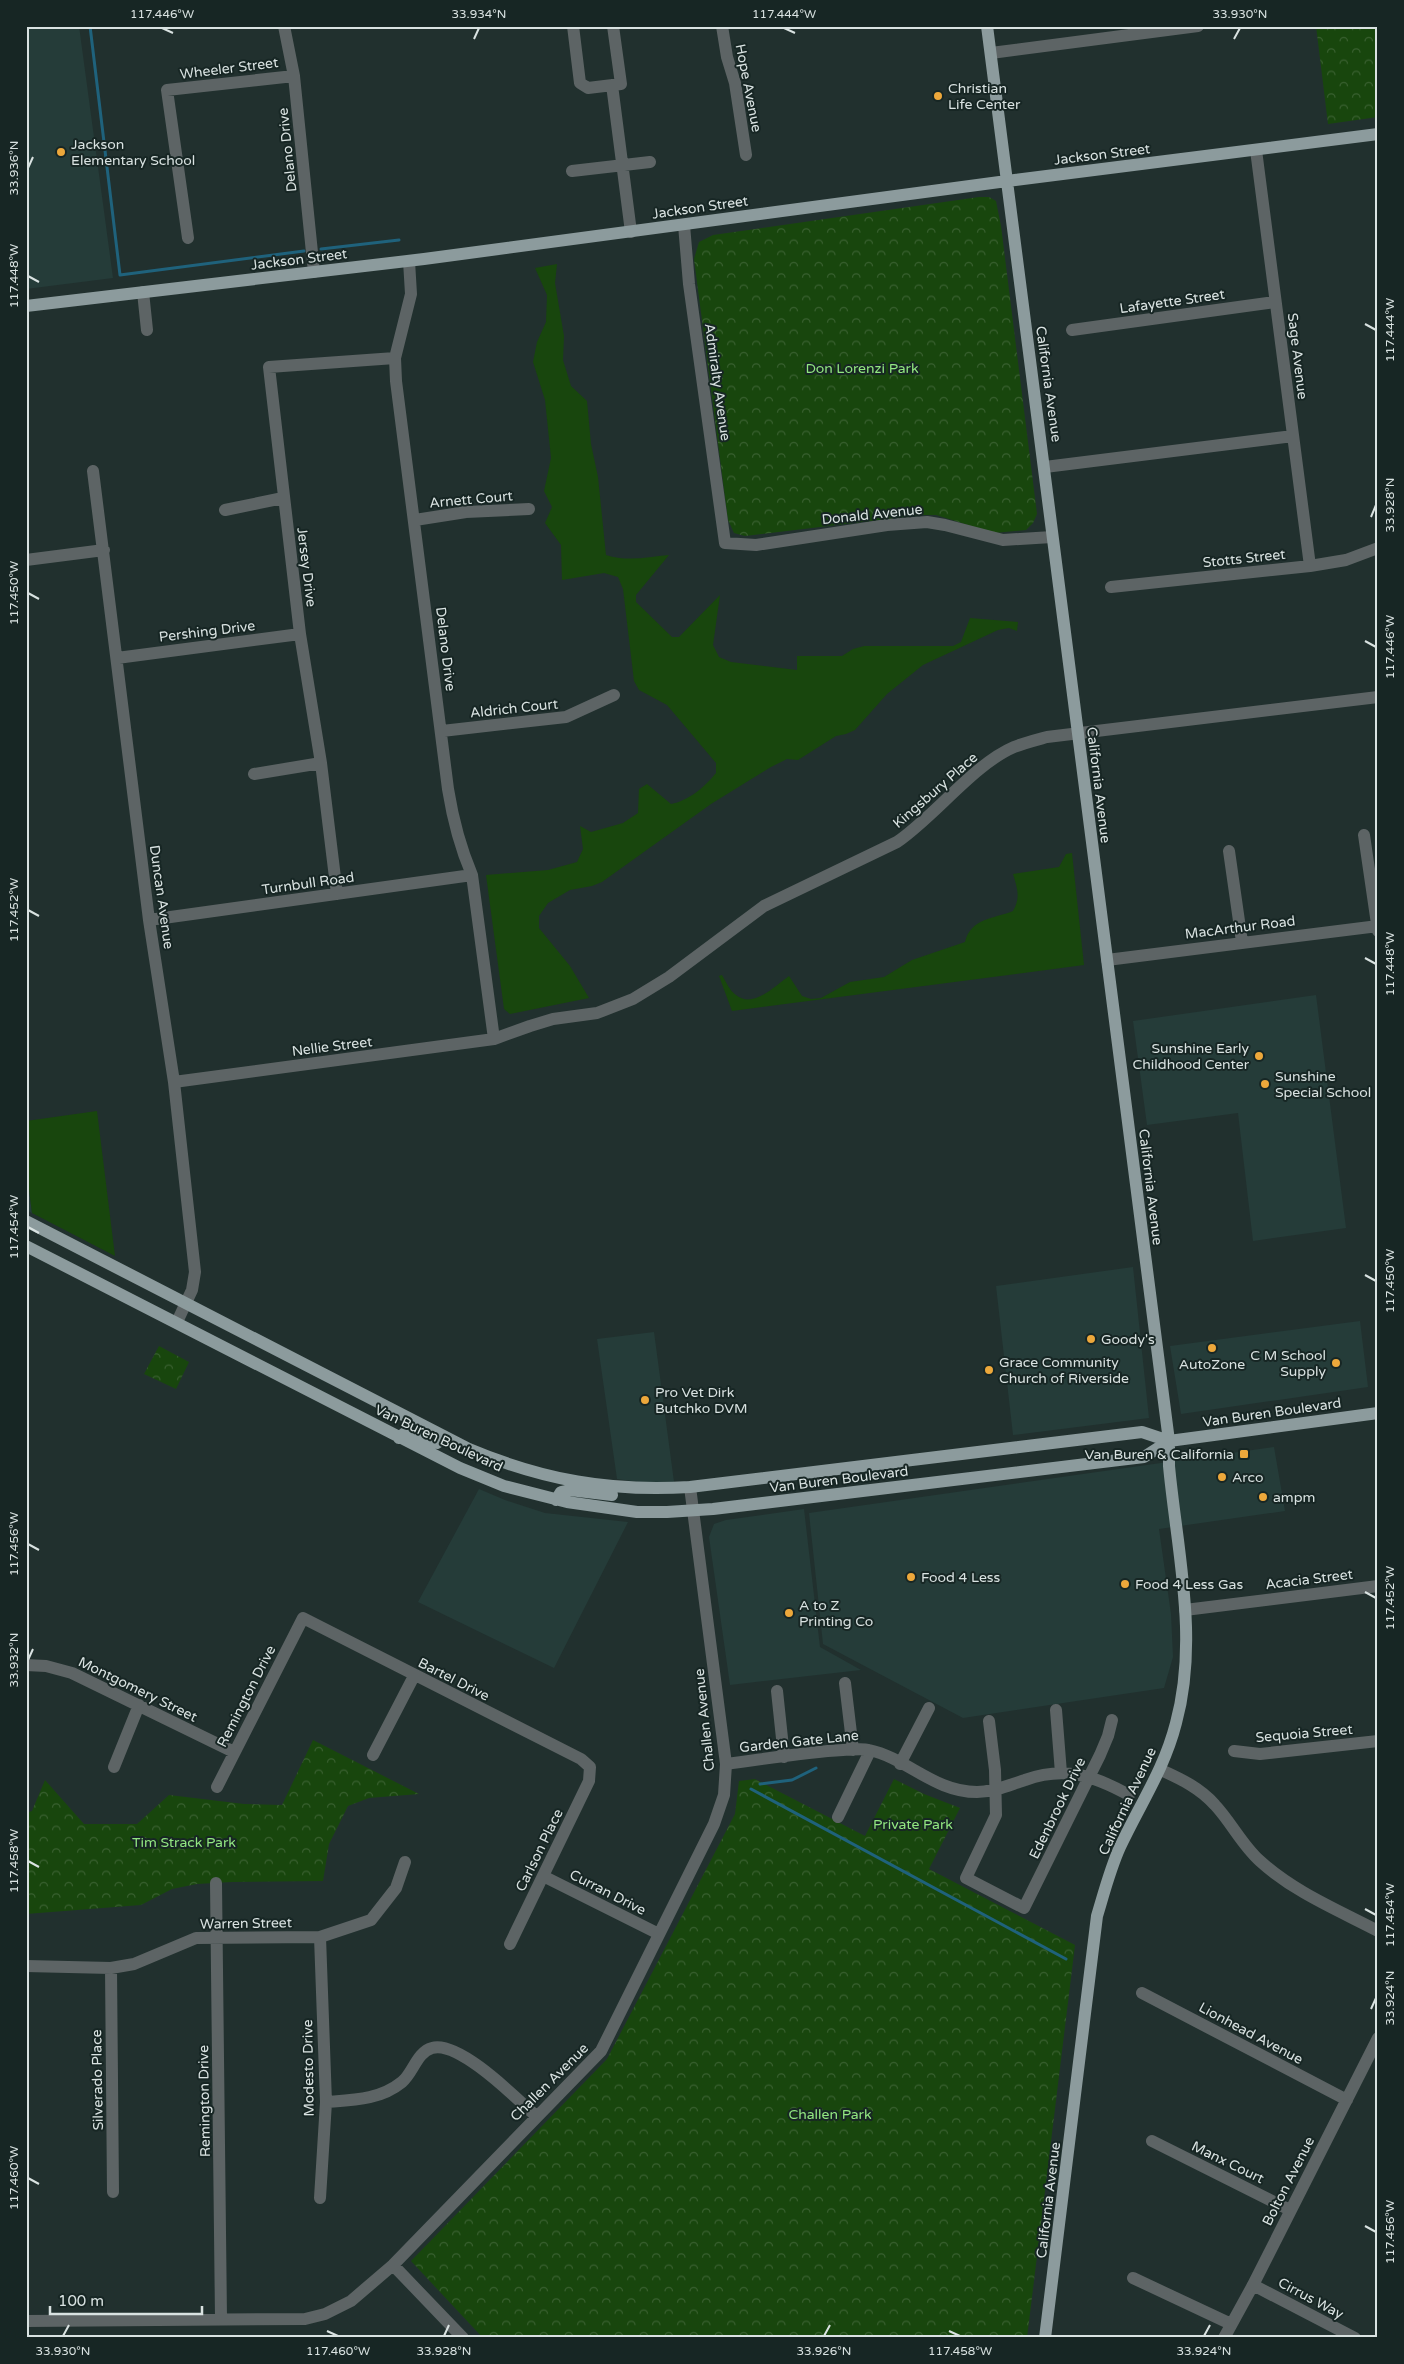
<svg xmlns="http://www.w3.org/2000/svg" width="1404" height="2364" font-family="'Varela Round',sans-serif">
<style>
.built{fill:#253c39}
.grass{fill:#18460d}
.forest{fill:url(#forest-crowns)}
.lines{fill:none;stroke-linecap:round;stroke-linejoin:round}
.stream{stroke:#1f627c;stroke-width:3}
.minor{stroke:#5d6465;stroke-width:12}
.major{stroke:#8c9b9d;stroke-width:12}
.ticks{fill:none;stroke:#d9e2e1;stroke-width:2}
.poi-dot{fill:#eda83b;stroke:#172624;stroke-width:2}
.labels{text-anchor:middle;stroke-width:4;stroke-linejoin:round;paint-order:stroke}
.street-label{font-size:14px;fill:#d9e2e1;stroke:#172624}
.poi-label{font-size:14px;fill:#d9e2e1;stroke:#172624;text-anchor:start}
.park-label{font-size:14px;fill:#92e781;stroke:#172624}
.neatline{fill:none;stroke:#d9e2e1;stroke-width:2}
.ticks-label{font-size:12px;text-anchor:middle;fill:#d9e2e1}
</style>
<defs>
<pattern id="forest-crowns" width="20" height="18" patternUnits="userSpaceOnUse" patternTransform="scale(1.25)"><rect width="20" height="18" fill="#18460d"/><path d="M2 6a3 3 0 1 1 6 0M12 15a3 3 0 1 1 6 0" fill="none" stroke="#396030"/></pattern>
</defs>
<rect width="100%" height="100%" fill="#21302e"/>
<!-- built -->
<path class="built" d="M26,26h53l34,252 -87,11z
M1316,995l30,233 -93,13 -15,-128 -91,12 -14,-104z
M26,1166l6,47 -6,-3z
M1133,1267l16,151 -136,17 -17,-149z
M1360,1321l8,66 -187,27 -11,-68z
M654,1332l20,150 -28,1 -29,-4 -20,-140z
M1274,1447l11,64 -126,18 12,85 2,43 -9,31 -201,30 -140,-74 -14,-131z
M479,1489l26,11 40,13 83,9 -74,146 -136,-66z
M804,1509l16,138 41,23 -131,15 -21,-148 5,-13 12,-4z"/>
<!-- grass -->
<path class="grass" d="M557,264l-2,19 9,53 -1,24 8,26 16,15 4,43 7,33 8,78c21,7 42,2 63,0l-33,40v7l36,35h7l41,-42 -7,50 6,12 12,5 66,8v-14h45l11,-7 11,-3h89l8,-4 9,-24 48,4 -1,9 -8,-3 -11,2 -75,35 -36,29 -32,36 -9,4 -10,2 -38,24 -11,-1 -16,8 -60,37 -109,78 -10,4 -22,4 -22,13 -9,13v12l31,38 19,32 -79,16 -6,-5 -18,-134 62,-5 29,-8 6,-13 -3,-23 11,6 32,-9 15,-10 1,-24 8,-5 24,20c17,-3 34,-17 45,-31v-10l-49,-58 -28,-15 -5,-9 -11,-92 -5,-12 -14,-4 -42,7 -1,-35 -16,-22 7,-16 -8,-16 7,-33 -6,-58 -12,-38 4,-20 9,-20 1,-27 -12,-27z
M1072,853l12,112 -352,46 -13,-35 3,-1c4,7 8,16 14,20 17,14 39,-9 53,-19l13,20 9,3 10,-1 29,-16 34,-5 28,-17 53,-18c6,-24 28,-23 48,-31 8,-14 4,-23 0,-37l46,-7 7,-13z
M97,1111l18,145 -83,-43 -6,-47v-45z"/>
<!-- forest -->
<path class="forest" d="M1316,26h62v91l-50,7z
M979,197h10l7,4 5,25 36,288 -4,9 -7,7 -32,3 -58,-18h-16l-175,21 -11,-3 -6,-13 -34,-261 5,-17 14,-7z
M159,1346l30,16 -13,27 -32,-15z
M313,1740l106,54 -50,4 -21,8 -19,38 -6,37 -91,1 -35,2 -25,5 -31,16 -115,9v-101l6,-2 13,-31 39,44h53l32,-29 75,9 38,1z
M755,1779l110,57 29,-57 30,15 36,14 -31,61 146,76 -48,393h-544l-72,-77 196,-202 128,-245 4,-33z"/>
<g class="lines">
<!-- stream -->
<path class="stream" d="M90,26l30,249 184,-24
M321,249l78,-9
M760,1784l32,-4 24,-12
M751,1789l315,170"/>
<!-- minor -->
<path class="minor" d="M284,26l10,50 20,196
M573,26l7,57 8,5 33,-4 -8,-58
M722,26l5,31 8,26 11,72
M991,53l207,-27
M612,85l19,147
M1256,150l54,416
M572,171l78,-9
M684,225l5,59 36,259 31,2 131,-20 40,-3 18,3 58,15 49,-3
M188,238l-21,-148 127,-14
M409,261l2,33 -16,64 1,23 52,408c5,31 12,58 24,86l22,164
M143,292l4,38
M1072,330l203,-28
M1045,467l248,-31
M93,471l56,449 25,162 21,190 -3,18 -15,32
M225,510l58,-12
M415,520l51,-8 63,-3
M26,560l78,-10
M1111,587l199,-21 36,-6 32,-12
M117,658l183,-24
M442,731l124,-14 48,-22
M254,774l67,-11
M1364,835l14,96
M1229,851l13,91
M337,894l-16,-131 -21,-129 -31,-267 126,-9
M149,920l323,-45
M1107,960l271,-34
M174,1082l320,-43 36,-13 23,-7 44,-6 36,-14 36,-22 95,-71 133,-64c38,-26 77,-78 117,-95 10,-4 22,-7 33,-10l331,-40
M1185,1610l193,-24
M26,1665l20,1 26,7 162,79
M845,1683l8,67
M777,1691l7,66
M1056,1710l5,63
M989,1721l6,49 1,45 -30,63 58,30 76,-153 8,-19 4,-16
M1234,1751l26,3 118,-13
M373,1755l41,-79
M726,1764c39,-5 78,-12 117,-14 8,0 18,-2 26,0 38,8 65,42 108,42 17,0 32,-7 48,-12 39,-14 68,-5 104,15
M900,1764l29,-56
M114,1767l25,-62
M1161,1770c20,9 39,18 54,35 16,17 27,40 45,56 34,31 78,49 118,70
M217,1787l86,-169 278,141 9,8 -1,14 -79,163
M838,1817l32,-66
M543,1876l116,58
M216,1883l5,436
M320,1937l6,165 -6,96
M26,1966l85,2 23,-4 62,-26 124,-1 51,-17 25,-32 9,-26
M111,1968l2,224
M1142,1993l205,107
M326,2102c27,-2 54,-2 76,-20 11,-9 15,-30 30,-34 27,-8 85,51 104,68
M1152,2141l138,69
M393,2265l70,73
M1133,2278l98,46
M1253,2285l102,53
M26,2321l279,-2 20,-5 26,-13 42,-36 208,-214 113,-227 10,-29 2,-31 -36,-277
M1224,2338l29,-53 125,-247"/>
<!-- major -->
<path class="major" d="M987,26l182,1415v25c8,85 30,173 7,257 -12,47 -36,81 -56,124 -10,22 -16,46 -23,69l-52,422
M26,306l398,-47 583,-78 371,-47
M26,1221l443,228c74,31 141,43 221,38l452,-55 27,9 209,-28
M26,1246l434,222 44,18 63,16 70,10h30l46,-3 431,-52 25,-16
M399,1438l8,-7 30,12
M556,1500l5,-8 9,-2 42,5"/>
</g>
<!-- ticks -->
<path class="ticks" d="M162,28l11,5M784,28l11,5M474,39l5,-11M1234,39l6,-11M28,168l5,-11M28,276l11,6M1365,324l11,6M1371,517l5,-12M28,593l11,6M1365,641l11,6M28,910l11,6M1365,958l11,6M28,1227l11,6M1365,1275l11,6M28,1544l11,6M1365,1592l11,6M28,1660l5,-11M28,1861l11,6M1365,1909l11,6M1371,2009l5,-11M28,2178l11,6M1365,2226l11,6M327,2331l11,5M949,2331l11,5M63,2336l6,-11M444,2336l5,-11M824,2336l6,-11M1204,2336l6,-11"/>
<!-- markers -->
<g class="poi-dot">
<circle cx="938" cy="96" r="5"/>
<circle cx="61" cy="152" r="5"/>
<circle cx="1259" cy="1056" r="5"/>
<circle cx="1265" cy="1084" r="5"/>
<circle cx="1091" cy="1339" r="5"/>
<circle cx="1212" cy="1348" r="5"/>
<circle cx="1336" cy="1363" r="5"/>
<circle cx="989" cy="1370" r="5"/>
<circle cx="645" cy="1400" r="5"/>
<rect x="1239" y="1449" width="10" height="10" rx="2.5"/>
<circle cx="1222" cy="1477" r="5"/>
<circle cx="1263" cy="1497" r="5"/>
<circle cx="911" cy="1577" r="5"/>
<circle cx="1125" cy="1584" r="5"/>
<circle cx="789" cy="1613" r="5"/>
</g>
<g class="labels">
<!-- street labels -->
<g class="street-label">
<text transform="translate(229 68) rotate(-7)" y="5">Wheeler Street</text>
<text transform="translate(749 88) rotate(79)" y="5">Hope Avenue</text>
<text transform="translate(287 150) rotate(-96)" y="5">Delano Drive</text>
<text transform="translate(1102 154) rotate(-7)" y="5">Jackson Street</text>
<text transform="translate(700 207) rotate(-8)" y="5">Jackson Street</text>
<text transform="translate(299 259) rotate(-7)" y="5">Jackson Street</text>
<text transform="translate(1172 301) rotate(-8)" y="5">Lafayette Street</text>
<text transform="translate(1298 356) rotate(83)" y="5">Sage Avenue</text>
<text transform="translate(718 382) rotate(82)" y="5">Admiralty Avenue</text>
<text transform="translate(1049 384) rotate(82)" y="5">California Avenue</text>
<text transform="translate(471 499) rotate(-5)" y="5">Arnett Court</text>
<text transform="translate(872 514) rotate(-6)" y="5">Donald Avenue</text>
<text transform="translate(1244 558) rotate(-6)" y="5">Stotts Street</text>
<text transform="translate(307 567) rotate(83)" y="5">Jersey Drive</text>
<text transform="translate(207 631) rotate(-7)" y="5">Pershing Drive</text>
<text transform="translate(446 649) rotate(83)" y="5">Delano Drive</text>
<text transform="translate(514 708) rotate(-6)" y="5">Aldrich Court</text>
<text transform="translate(1099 785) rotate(83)" y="5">California Avenue</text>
<text transform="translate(935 790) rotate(-41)" y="5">Kingsbury Place</text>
<text transform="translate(308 883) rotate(-8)" y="5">Turnbull Road</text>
<text transform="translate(162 897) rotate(82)" y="5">Duncan Avenue</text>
<text transform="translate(1240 927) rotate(-7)" y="5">MacArthur Road</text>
<text transform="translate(332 1046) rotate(-7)" y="5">Nellie Street</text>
<text transform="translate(1151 1187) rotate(83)" y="5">California Avenue</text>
<text transform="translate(1272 1412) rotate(-8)" y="5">Van Buren Boulevard</text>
<text transform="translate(439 1438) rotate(25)" y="5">Van Buren Boulevard</text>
<text transform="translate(839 1479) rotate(-7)" y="5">Van Buren Boulevard</text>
<text transform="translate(1309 1579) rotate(-7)" y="5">Acacia Street</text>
<text transform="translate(454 1679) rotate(27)" y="5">Bartel Drive</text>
<text transform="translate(138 1689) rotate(26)" y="5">Montgomery Street</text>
<text transform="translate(246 1696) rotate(-63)" y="5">Remington Drive</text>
<text transform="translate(704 1720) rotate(-96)" y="5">Challen Avenue</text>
<text transform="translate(1304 1733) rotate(-5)" y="5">Sequoia Street</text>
<text transform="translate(799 1741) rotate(-6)" y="5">Garden Gate Lane</text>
<text transform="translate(1127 1801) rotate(-65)" y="5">California Avenue</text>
<text transform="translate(1057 1808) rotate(-64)" y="5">Edenbrook Drive</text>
<text transform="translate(539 1850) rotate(-64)" y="5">Carlson Place</text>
<text transform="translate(608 1892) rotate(27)" y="5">Curran Drive</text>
<text transform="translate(246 1923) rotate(-1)" y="5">Warren Street</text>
<text transform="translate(1251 2033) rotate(28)" y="5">Lionhead Avenue</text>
<text transform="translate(308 2068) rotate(-91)" y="5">Modesto Drive</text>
<text transform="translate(97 2080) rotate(-91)" y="5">Silverado Place</text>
<text transform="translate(549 2082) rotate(-45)" y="5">Challen Avenue</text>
<text transform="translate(204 2101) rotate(-91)" y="5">Remington Drive</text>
<text transform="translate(1228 2162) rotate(26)" y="5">Manx Court</text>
<text transform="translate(1288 2181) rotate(-63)" y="5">Bolton Avenue</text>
<text transform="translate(1048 2200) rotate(-83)" y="5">California Avenue</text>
<text transform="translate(1311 2298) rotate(28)" y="5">Cirrus Way</text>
</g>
<!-- poi labels -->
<g class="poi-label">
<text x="948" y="93">Christian<tspan x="948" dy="16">Life Center</tspan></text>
<text x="71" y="149">Jackson<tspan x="71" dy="16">Elementary School</tspan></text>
<text x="1249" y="1053" text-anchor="end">Sunshine Early<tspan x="1249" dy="16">Childhood Center</tspan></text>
<text x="1275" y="1081">Sunshine<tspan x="1275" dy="16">Special School</tspan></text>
<text x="1101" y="1344">Goody's</text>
<text x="1326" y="1360" text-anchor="end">C M School<tspan x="1326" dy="16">Supply</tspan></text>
<text x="999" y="1367">Grace Community<tspan x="999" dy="16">Church of Riverside</tspan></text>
<text x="1212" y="1369" text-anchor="middle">AutoZone</text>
<text x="655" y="1397">Pro Vet Dirk<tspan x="655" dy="16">Butchko DVM</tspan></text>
<text x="1234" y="1459" text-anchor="end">Van Buren &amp; California</text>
<text x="1232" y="1482">Arco</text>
<text x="1273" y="1502">ampm</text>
<text x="921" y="1582">Food 4 Less</text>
<text x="1135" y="1589">Food 4 Less Gas</text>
<text x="799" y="1610">A to Z<tspan x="799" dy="16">Printing Co</tspan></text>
</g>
<!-- park labels -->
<g class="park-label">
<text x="862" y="373">Don Lorenzi Park</text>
<text x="913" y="1829">Private Park</text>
<text x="184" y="1847">Tim Strack Park</text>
<text x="830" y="2119">Challen Park</text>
</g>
</g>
<!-- border -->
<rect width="1404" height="2364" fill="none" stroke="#172624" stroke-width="55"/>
<!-- scale -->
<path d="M50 2306v8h152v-8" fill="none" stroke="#d9e2e1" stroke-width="2.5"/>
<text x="58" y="2306" font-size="15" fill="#d9e2e1" stroke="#172624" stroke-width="4" paint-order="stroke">100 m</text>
<rect x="28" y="28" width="1348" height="2308" class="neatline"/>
<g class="ticks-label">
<text x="162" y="18">117.446°W</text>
<text x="479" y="18">33.934°N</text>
<text x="784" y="18">117.444°W</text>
<text x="1240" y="18">33.930°N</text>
<text transform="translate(14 168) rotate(-90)" y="4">33.936°N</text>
<text transform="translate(14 276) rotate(-90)" y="4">117.448°W</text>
<text transform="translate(1390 330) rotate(-90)" y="4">117.444°W</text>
<text transform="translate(1390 505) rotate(-90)" y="4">33.928°N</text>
<text transform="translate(14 593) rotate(-90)" y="4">117.450°W</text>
<text transform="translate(1390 647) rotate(-90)" y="4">117.446°W</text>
<text transform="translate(14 910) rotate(-90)" y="4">117.452°W</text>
<text transform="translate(1390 964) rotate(-90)" y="4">117.448°W</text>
<text transform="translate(14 1227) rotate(-90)" y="4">117.454°W</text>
<text transform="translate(1390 1281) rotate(-90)" y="4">117.450°W</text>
<text transform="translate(14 1544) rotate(-90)" y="4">117.456°W</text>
<text transform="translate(1390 1598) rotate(-90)" y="4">117.452°W</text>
<text transform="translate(14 1660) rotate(-90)" y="4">33.932°N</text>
<text transform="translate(14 1861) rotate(-90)" y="4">117.458°W</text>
<text transform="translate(1390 1915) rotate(-90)" y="4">117.454°W</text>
<text transform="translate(1390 1998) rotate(-90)" y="4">33.924°N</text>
<text transform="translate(14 2178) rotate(-90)" y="4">117.460°W</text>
<text transform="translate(1390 2232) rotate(-90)" y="4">117.456°W</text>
<text x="63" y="2355">33.930°N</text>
<text x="338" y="2355">117.460°W</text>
<text x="444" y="2355">33.928°N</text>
<text x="824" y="2355">33.926°N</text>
<text x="960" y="2355">117.458°W</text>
<text x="1204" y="2355">33.924°N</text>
</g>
</svg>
